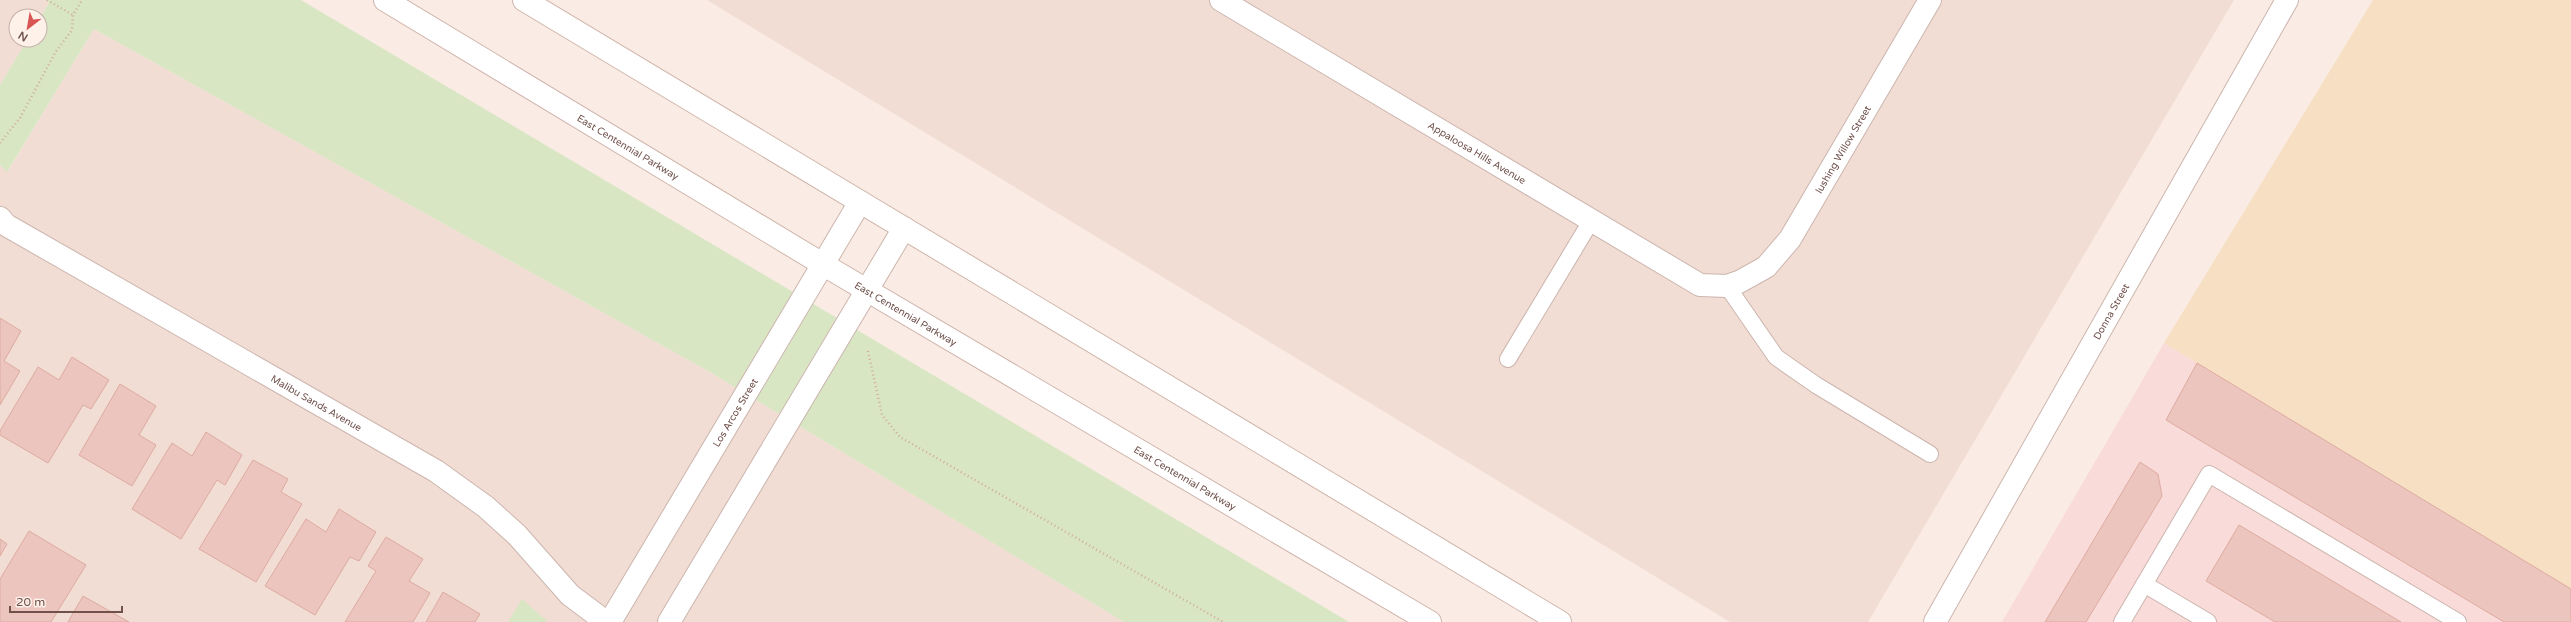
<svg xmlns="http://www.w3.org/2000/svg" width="2571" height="622" font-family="'Varela Round',sans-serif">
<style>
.residential{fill:#f1ddd3}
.commercial{fill:#f9dbd9}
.green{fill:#d9e6c4}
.sand{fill:#f6dfc2}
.building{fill:#ecc6be;stroke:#ddaaa0}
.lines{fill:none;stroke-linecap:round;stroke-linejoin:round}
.service-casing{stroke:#ccb5ae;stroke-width:18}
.minor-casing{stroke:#ccb5ae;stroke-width:24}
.tertiary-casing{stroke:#ccb5ae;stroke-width:24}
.secondary-casing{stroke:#cfb4ac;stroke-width:24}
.path{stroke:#d1aaa2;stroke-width:2.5;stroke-dasharray:1 3;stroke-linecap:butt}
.service{stroke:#fff;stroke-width:16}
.minor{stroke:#fff;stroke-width:22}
.tertiary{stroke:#fff;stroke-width:22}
.secondary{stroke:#fff;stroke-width:22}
.labels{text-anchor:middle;stroke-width:3.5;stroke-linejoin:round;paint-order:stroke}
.street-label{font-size:10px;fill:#70514c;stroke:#fdf1ea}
</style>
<rect width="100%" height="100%" fill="#faece4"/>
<!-- residential -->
<path class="residential" d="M0,0h45l4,3 -9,15v-2h-24v24h11l-27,45z
M707,0h1527l-366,622h-138z
M94,29l614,342 416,251h-1124v-457l8,6z"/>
<!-- commercial -->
<path class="commercial" d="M2164,343l407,246v33h-569z"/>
<!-- green -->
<path class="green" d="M45,0h256l1048,622h-225l-416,-251 -614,-342 -87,143 -7,-7v-80l27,-45h13v-22l9,-15z
M522,599l26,23h-40z"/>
<!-- sand -->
<path class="sand" d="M2373,0h198v589l-407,-246z"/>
<!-- building -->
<path class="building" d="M0,318l21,13 -17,30 16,10 -20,34z
M72,357l37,23 -18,29 -8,-4 -35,58 -48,-28v-4l38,-64 21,13z
M2197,363l374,226v33h-67l-338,-202z
M120,384l36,22 -17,29 17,10 -24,41 -53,-31z
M206,432l36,23 -17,30 -8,-5 -36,59 -49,-30 40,-66 20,13z
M253,460l35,19 -7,13 21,12 -46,78 -57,-33z
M2140,462l18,12 4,22 -76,126h-41z
M339,509l37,23 -17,29 -9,-4 -35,58 -50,-29 41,-67 20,13z
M2239,525l162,97h-126l-69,-41z
M29,531l57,34 -35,57h-51v-43z
M386,537l37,22 -14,22 21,12 -17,29h-68l31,-51 -8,-5z
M0,539l7,5 -7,12z
M443,592l37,22 -5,8h-49z
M83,596l46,26h-61z"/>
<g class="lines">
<!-- service casing -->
<g class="service-casing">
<path id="service" d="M1727,286l49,71 40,28 114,69
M1508,359l83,-138
M2144,584l64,38
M2122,622l87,-148 249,148"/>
</g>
<!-- minor casing -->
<g class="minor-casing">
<g id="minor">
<path id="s1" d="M1221,0l479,285 27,1 12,-4 27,-15 24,-28 140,-239"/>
<path id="s2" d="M0,218l6,7 430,246 50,36 31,28 53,60 36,27"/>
<path id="s3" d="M610,622l250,-420"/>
<path d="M669,622l235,-394"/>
</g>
</g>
<!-- tertiary casing -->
<g class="tertiary-casing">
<g id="tertiary">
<path id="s4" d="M1935,622l352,-622"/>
</g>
</g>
<!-- secondary casing -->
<g class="secondary-casing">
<g id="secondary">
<path id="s5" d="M385,0l439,265 606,357"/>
<path d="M524,0l1036,622"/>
</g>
</g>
<!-- path -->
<path class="path" d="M47,0l26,15
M0,143l20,-25 35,-65 17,-23 1,-15 9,-15
M868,351l14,64 18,22 323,185"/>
<!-- service -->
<use href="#service" class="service"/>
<!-- minor -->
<use href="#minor" class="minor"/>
<!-- tertiary -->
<use href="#tertiary" class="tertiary"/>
<!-- secondary -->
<use href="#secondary" class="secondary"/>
</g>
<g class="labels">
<!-- street labels -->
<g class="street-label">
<text dy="4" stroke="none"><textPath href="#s5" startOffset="284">East Centennial Parkway</textPath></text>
<text dy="4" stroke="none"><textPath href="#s1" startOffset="769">lushing Willow Street</textPath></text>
<text dy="4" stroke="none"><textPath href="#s1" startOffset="298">Appaloosa Hills Avenue</textPath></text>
<text dy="4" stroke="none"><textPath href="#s4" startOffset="357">Donna Street</textPath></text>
<text dy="4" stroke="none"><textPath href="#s5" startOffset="608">East Centennial Parkway</textPath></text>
<text dy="4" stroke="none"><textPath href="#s2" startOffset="367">Malibu Sands Avenue</textPath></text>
<text dy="4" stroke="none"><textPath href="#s3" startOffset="244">Los Arcos Street</textPath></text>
<text dy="4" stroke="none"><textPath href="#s5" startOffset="932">East Centennial Parkway</textPath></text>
</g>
</g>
<!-- north arrow -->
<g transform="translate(28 28) rotate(211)"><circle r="19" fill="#fdf1ea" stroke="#c5b1ab"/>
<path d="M0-3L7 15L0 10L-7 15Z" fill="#d85554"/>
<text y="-6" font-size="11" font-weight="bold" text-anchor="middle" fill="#70514c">N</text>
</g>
<!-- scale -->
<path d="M10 606v6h112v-6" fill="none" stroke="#70514c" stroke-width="2"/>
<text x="16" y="606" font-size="12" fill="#70514c" stroke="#fdf1ea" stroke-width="3" paint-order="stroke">20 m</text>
</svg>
